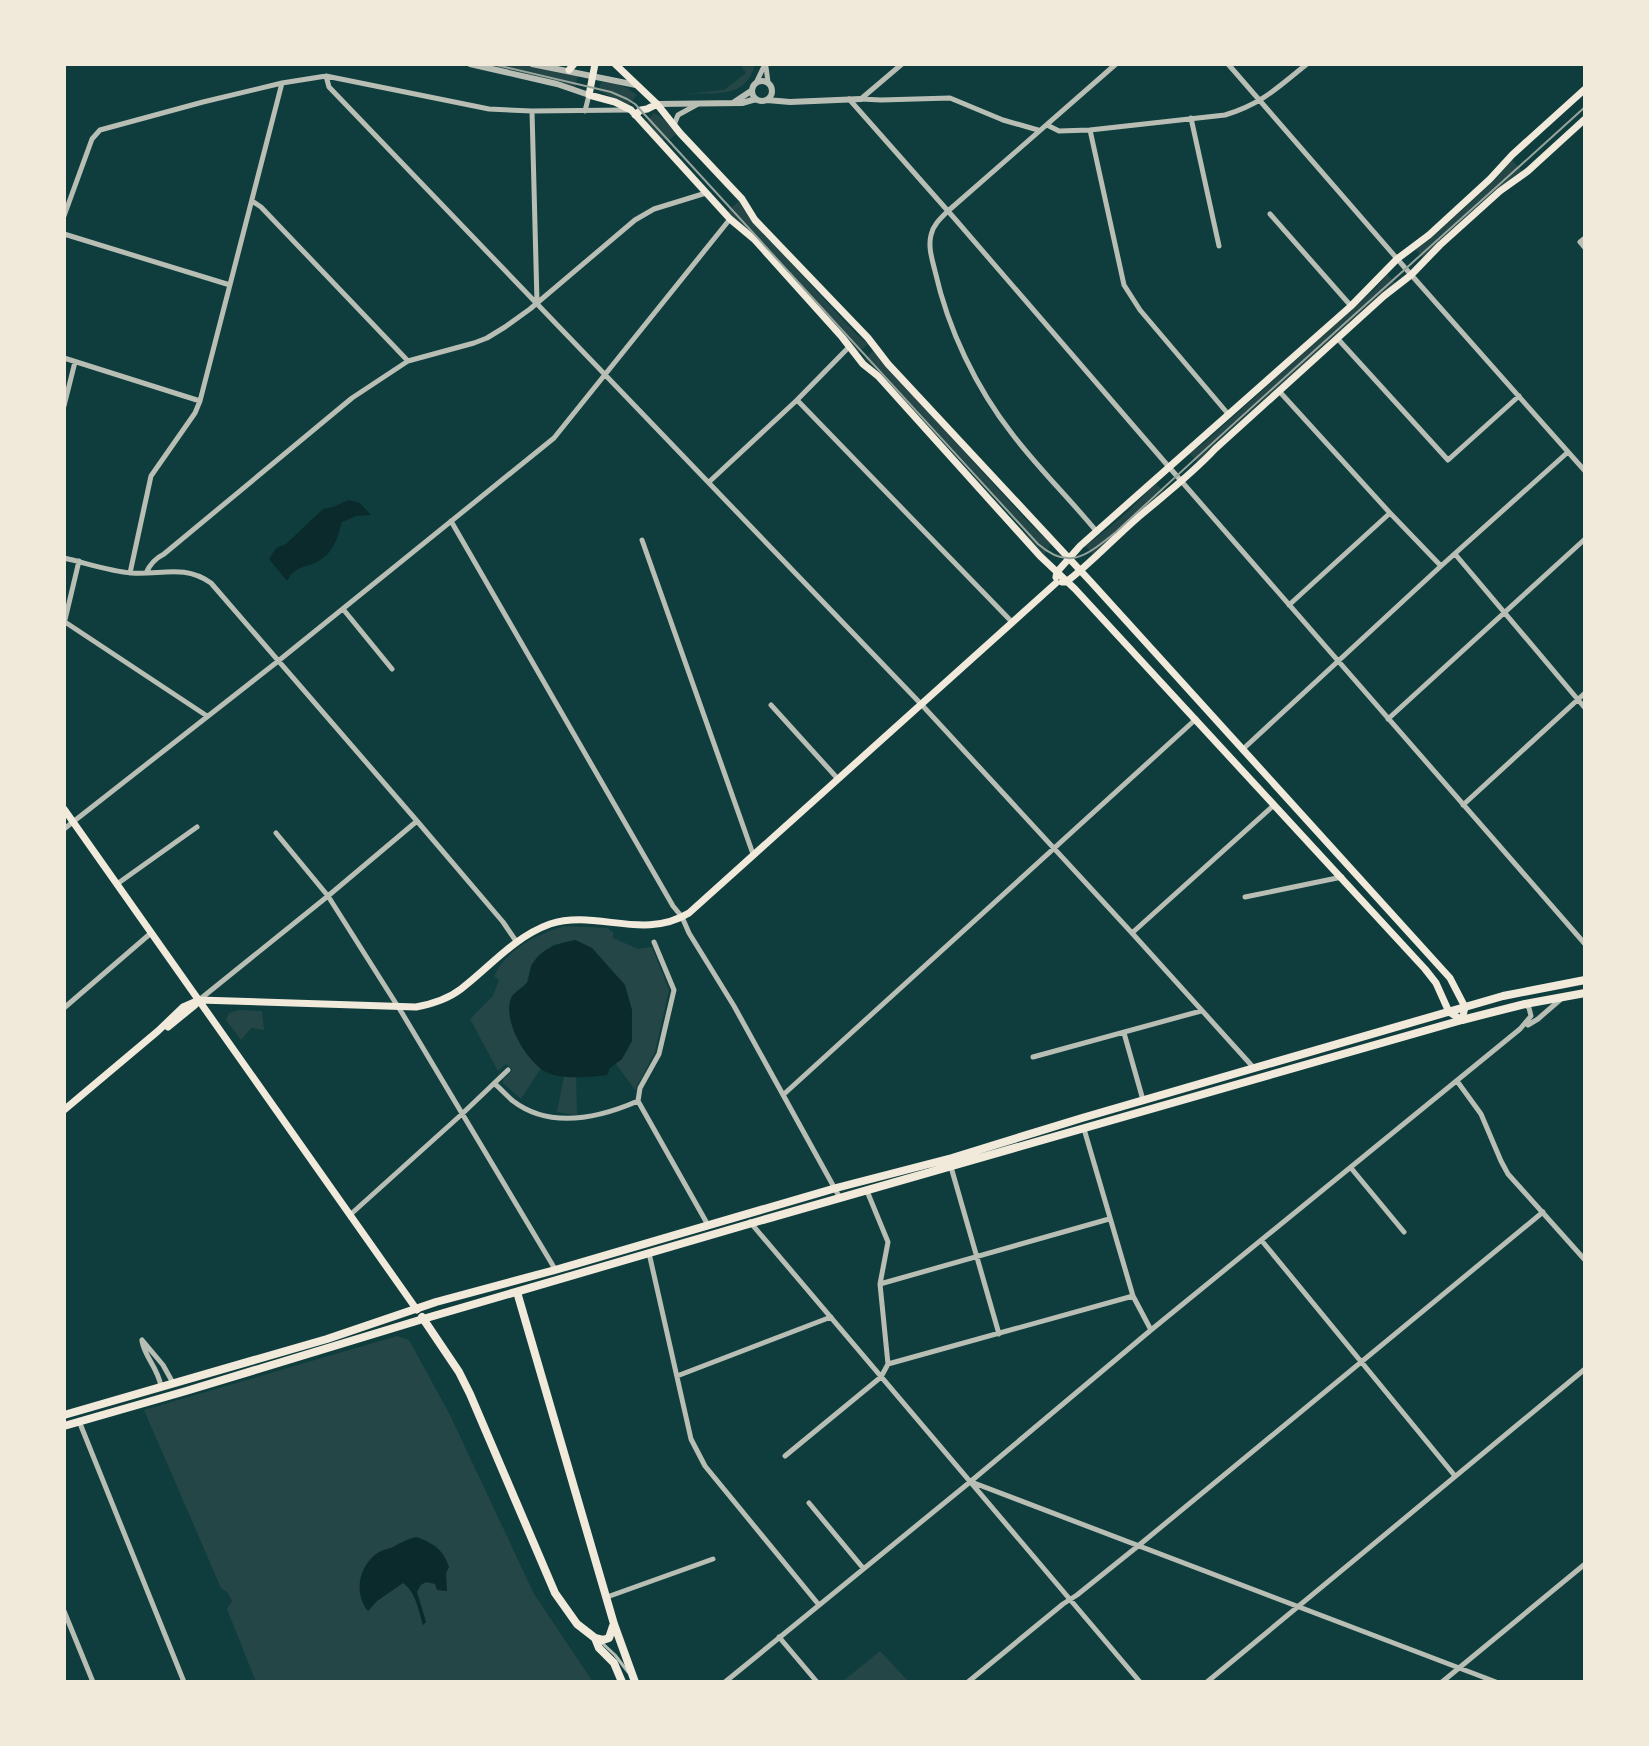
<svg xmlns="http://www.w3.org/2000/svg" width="1649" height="1746" font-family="'Titillium Web',sans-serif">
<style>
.green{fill:#244646}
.water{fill:#0a2a2b}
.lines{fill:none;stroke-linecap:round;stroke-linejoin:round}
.service{stroke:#b8beb3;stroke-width:3}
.minor{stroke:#b8beb3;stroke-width:5}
.tertiary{stroke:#b8beb3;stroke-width:6}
.secondary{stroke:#f1e9da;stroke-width:7}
.primary{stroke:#f1e9da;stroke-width:8}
.tram{stroke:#97a49c;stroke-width:2}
</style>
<rect width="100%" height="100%" fill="#0f3d3e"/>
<!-- green -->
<path class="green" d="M482,64h40l56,11 -3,13z
M744,64h11c-9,36 -40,28 -70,30l39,-4 22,-17 -4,-6z
M601,82l15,1 11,5 10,7 -8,10 -30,-14z
M654,113l10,6 13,14 -9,8 -3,-2 -3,2 -16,-19z
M1512,160l11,12c-35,23 -72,54 -99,87l-9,-10 14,-9 65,-59z
M739,201l16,23 101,110 12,10 -10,9 -9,-14 -101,-110 -21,-17z
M1387,274l9,10 -14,9 -174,157 -10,13 -9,-10 14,-9 174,-157z
M874,350l10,13 144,159 23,22 -7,11 -13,-14 -6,-10 -148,-162 -13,-10z
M1155,483l10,9 -13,9 -58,54 -9,-9c27,-19 50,-39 70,-63z
M565,926l42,2 6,4v6l25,11 14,-2 17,43 -14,62 -19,36v3l-21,-28 7,-4 -30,-111 -17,-8 -22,5 -22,20 -4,17 -4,67 18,19 -20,31 -18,-16v-4l10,-9 -7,-6 -8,7 -28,-52 23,-23 6,-16 -5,-4c14,-28 43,-42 71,-50z
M238,1010l24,1 2,19 -13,-2 -10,12 -15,-20 3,-7z
M564,1076h12l1,39 -20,-3z
M397,1336l12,4 41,75 84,179 59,88h-337l-29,-73 5,-8 -4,-8 -7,-5 -77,-178z
M880,1651l29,31h-67z"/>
<!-- water -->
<path class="water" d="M349,500l11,3 11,12 -15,1 -14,6c-4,13 -7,27 -18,35 -15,13 -26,5 -37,24l-18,-22 7,-11 10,-4 37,-35 10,-2z
M575,940l17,8 33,37 7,25v31l-10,18 -12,9 -3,7c-15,2 -47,5 -61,-3 -19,-10 -44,-51 -35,-74 3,-7 13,-10 17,-17 2,-6 2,-13 5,-18 10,-16 25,-19 42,-23z
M417,1537c17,7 26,12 32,30l-3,6 1,18 -10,-1 -2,-6 -9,-2 -5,3 -4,7 9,30 -3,3c-4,-13 -7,-33 -20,-42l-26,18 -9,10c-14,-17 -10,-43 8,-57 5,-4 12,-5 17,-7 9,-5 14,-8 24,-10z"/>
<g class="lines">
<!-- service -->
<path class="service" d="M601,1642l14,13 13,17"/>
<!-- minor -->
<path class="minor" d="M1228,64l178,205 179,202
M766,67l2,15
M326,76l3,11 592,617 211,229 121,134
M757,81l8,-17
M862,98l40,-34
M849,99l106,120 214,248 416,477
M861,99l20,1 69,-2 53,22 35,10
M532,111l5,191
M585,111l4,-16
M1191,118l28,128
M674,125l4,-10 20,-11
M1047,125l12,6 31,-1 135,-15c37,-11 53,-28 82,-51
M1090,130l34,155 16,25 89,105
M252,201l9,6 147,154
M1270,214l81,92
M64,216l28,-77 8,-9 103,-28 79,-19 44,-7 163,33 43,2 95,-1
M64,234l166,51
M1585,238l-5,4 5,6
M1337,338l111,122 71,-64
M64,358l136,43
M1279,391l111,122 51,53
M797,400l215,222
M64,406l11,-44
M709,482l88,-82 52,-53
M451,521l222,385 9,11 7,16 45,73 106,192
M1097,532c-27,-33 -58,-63 -84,-97 -37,-47 -65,-106 -78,-164 -3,-12 -7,-24 -4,-36 2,-10 10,-17 17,-24l168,-147
M642,540l111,314
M1455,554l130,154
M64,558c22,5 45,13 68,15 29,2 52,-9 79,10l206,238 86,101 13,19
M130,573l21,-97 44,-63 5,-12 82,-318
M146,573c4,-9 10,-15 18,-19l188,-156 56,-37 66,-18 13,-5 18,-11 25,-18 105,-89 19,-11 52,-16
M1289,605l101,-92
M343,609l49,60
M65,622l142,94
M64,624l15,-63
M771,705l67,74
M1388,719l197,-180
M1242,750l199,-184 127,-114
M1463,805l122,-112
M64,829l213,-167 277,-224 176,-219
M276,833l52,63 74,117 153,256
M117,884l80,-57
M1245,897l97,-20
M1132,933l142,-128
M199,1000l129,-104 89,-75
M64,1008l87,-75
M1528,1025l10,-6 23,-20
M1124,1033l19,67
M1033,1057l168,-46
M1457,1081l24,33 20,47 7,13 77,86
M495,1084c6,5 12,12 18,17 38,29 86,17 125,0
M783,1095l413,-376
M638,1101l2,-13 19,-34 15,-64 -20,-48
M638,1101l70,124
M1084,1129l49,167 18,34
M951,1167l48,167
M1351,1168l53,64
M867,1191l21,51 -8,42 8,80
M351,1214l111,-100 46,-44
M750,1222l390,460
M1262,1241l193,235
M649,1253l42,186 14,27 114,139
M880,1284l229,-65
M142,1340l21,25 10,18
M142,1341c3,17 15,25 19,45
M677,1376l154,-59
M79,1421l105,261
M785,1456l96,-79 7,-13 245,-68
M974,1483l522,199
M809,1503l54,65
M607,1597l106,-38
M64,1611l29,71
M779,1637l38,45
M725,1682l245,-200 181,-152 369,-301 11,-13 -2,-8 -3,-3
M968,1682l95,-78 14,-9 61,-49 405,-334
M1207,1682l378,-313
M1442,1682l143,-118"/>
<!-- tertiary -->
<path class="tertiary" d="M470,64l87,20 32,11
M532,64l104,21
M752 91a10 10 0 1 1 20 0a10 10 0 1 1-20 0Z
M767,100l23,2 71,-3
M733,103l18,-12
M657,104l85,-1 14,-4"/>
<!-- secondary -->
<path class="secondary" d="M595,64l-6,31 26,7 16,8 99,109 24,20 88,98 21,27 15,12 162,180 35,33 350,380 11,14 13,29 13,8 3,-13 -15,-29 -359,-396 -203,-218 -20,-26 -113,-118 -13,-21 -62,-66 -23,-29 -42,-40
M569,70l5,-6
M635,115l6,-5 6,-1 10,-5
M1056,577l1,-5 23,-26 271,-240 46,-47 32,-24 61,-56 22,-24 73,-66
M1062,582h4c25,-19 46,-42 70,-63 27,-23 55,-44 79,-70l169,-153 27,-21 29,-30 60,-54 28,-20 57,-52
M64,809l353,501
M168,1027l27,-22
M64,1110l94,-79 25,-24 16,-7 217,7c16,-3 32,-8 45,-18 30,-23 53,-52 89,-65 46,-15 93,17 139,-11l367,-330"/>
<!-- primary -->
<path class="primary" d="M517,1292l97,332 21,58
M422,1317l37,55 11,22 85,199 22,31 18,14 4,10 15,15 8,19
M64,1415l263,-76 109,-37 119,-32 281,-82 116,-30 130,-40 383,-111 38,-11 82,-16
M64,1426l122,-35 237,-72 319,-93 720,-206 63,-16 60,-11
M595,1638l8,2 6,-2 4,-12"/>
<!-- tram -->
<path class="tram" d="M492,64l119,28 16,7 8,5 403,440c32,28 50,10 78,-12 154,-144 313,-283 469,-425"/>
</g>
<!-- border -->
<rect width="1649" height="1746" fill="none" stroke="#f1e9da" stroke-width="132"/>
</svg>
